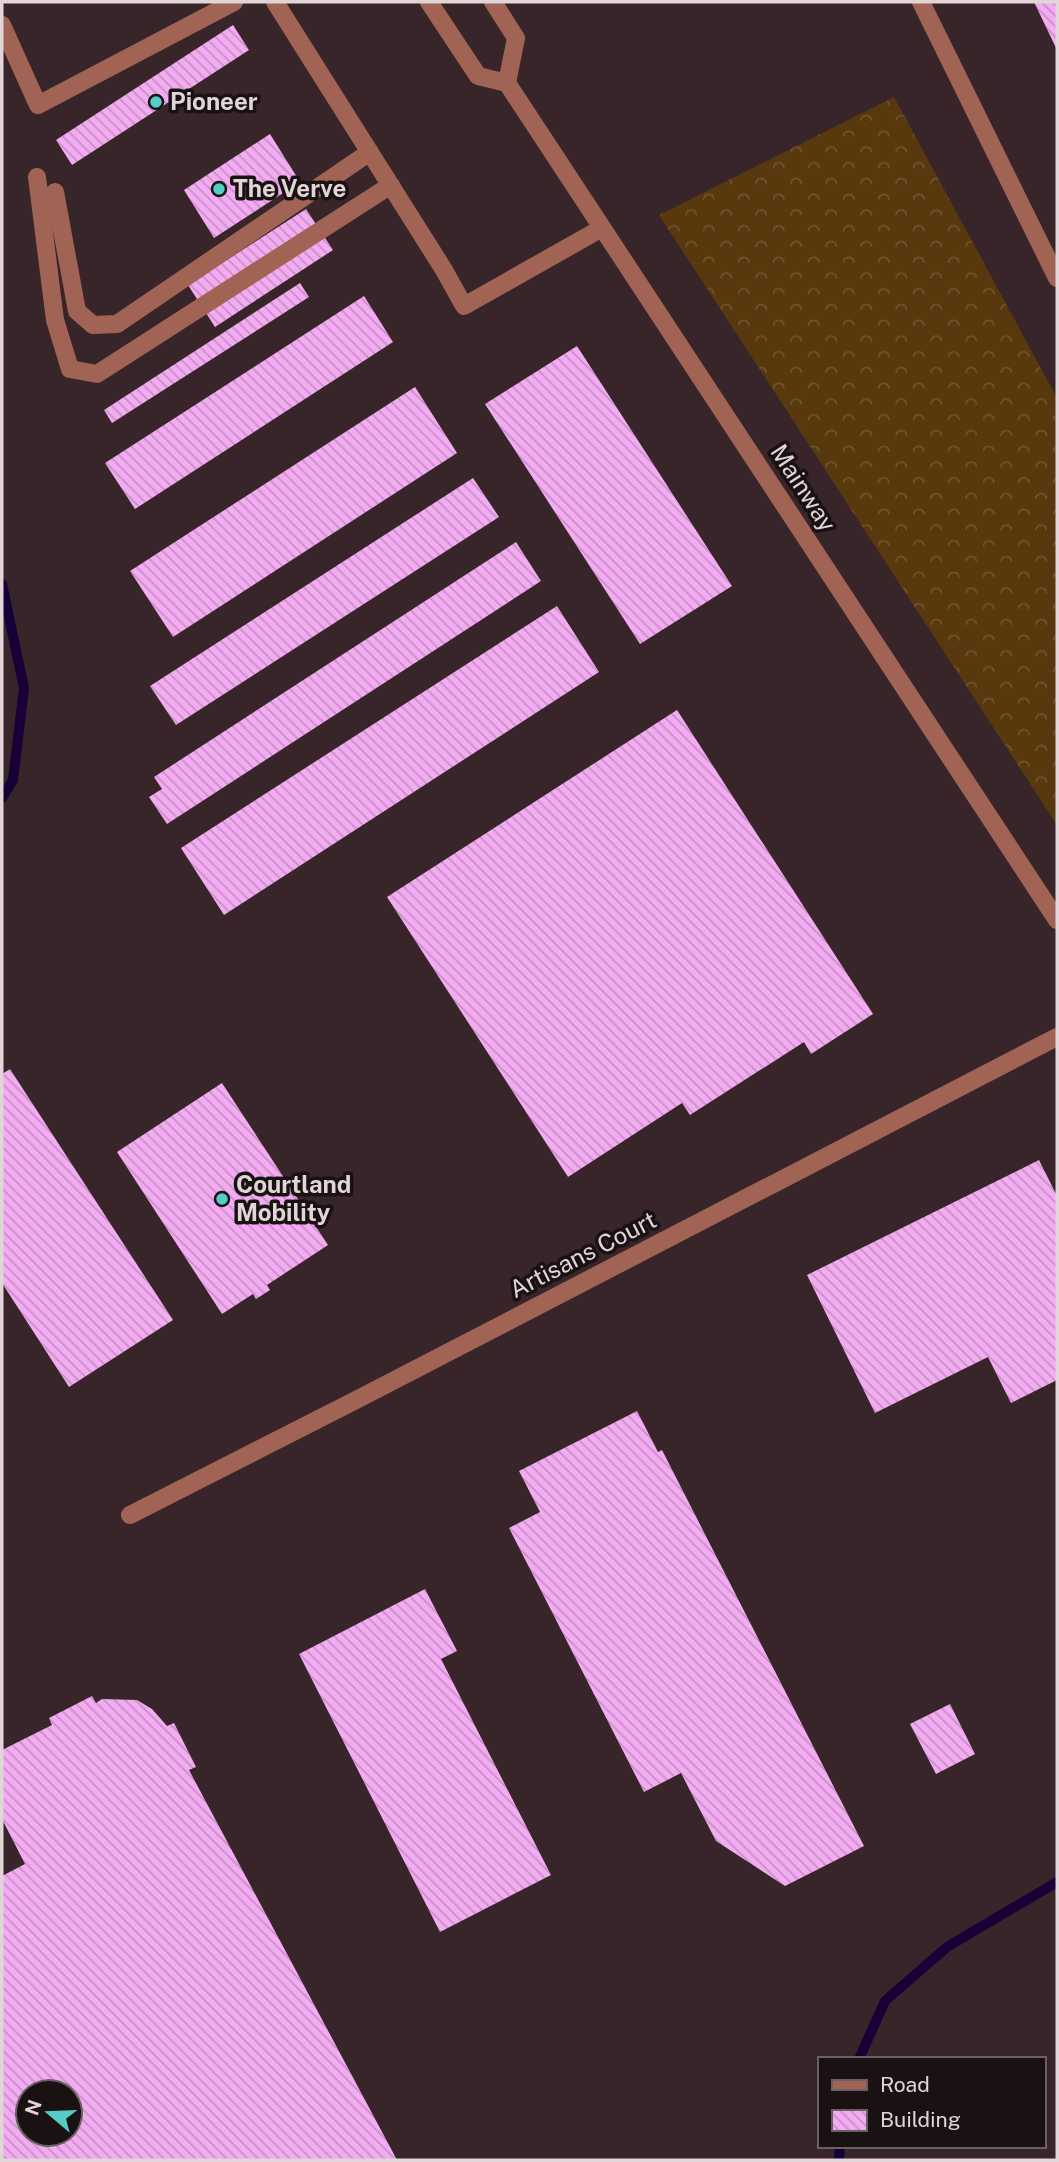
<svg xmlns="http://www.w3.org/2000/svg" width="1059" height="2162" font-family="'Public Sans',sans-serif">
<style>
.forest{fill:url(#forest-crowns)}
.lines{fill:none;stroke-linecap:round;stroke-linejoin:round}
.stream{stroke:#160037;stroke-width:10}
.building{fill:url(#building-back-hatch);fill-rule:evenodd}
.minor{stroke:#a16454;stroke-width:18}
.poi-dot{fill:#54cdc7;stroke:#1a1113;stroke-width:2.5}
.labels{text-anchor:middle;stroke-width:7;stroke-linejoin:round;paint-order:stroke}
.poi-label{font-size:24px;font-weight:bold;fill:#e2d5d8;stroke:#1a1113;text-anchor:start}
.street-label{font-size:24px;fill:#e2d5d8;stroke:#1a1113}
</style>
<defs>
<pattern id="forest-crowns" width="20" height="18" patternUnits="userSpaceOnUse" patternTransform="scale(1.75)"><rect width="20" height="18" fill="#58380d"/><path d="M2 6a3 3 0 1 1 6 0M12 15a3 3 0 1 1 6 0" fill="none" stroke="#705430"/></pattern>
<pattern id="building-back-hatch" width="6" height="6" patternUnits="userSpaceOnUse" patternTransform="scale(1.75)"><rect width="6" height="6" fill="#f3abf2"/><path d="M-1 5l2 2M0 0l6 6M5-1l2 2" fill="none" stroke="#c790c6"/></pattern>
</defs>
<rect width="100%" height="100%" fill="#38252a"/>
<!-- forest -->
<path class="forest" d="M894,97l163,301v427l-398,-610z"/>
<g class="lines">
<!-- stream -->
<path class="stream" d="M2,584l22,104 -11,92 -11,18
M859,2059l26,-58 62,-54 110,-65
M839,2160l1,-14"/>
</g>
<!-- building -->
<path class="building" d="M1034,2h23v48z
M233,25l16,25 -177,115 -16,-25z
M270,134l30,48 -86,56 -30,-48z
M306,209l27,41 -118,77 -27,-42z
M300,283l9,14 -197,126 -8,-13z
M364,296l29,46 -258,167 -30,-46z
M577,346l155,240 -92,58 -155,-240z
M415,387l42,66 -284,184 -43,-66z
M473,478l26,39 -323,208 -26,-39z
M516,542l25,39 -374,243 -18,-27 13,-8 -8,-12z
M557,606l42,66 -375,243 -43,-67z
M677,710l196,304 -62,40 -7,-12 -114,73 -8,-12 -114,74 -181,-280z
M10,1069l163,251 -104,67 -67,-104v-209z
M222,1083l106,162 -61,40 3,5 -14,9 -3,-5 -31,20 -105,-162z
M1039,1160l18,36v184l-46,23 -23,-46 -113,56 -68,-138z
M637,1411l21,41 4,-2 202,396 -79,40 -69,-45 -35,-68 -37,19 -135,-264 31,-16 -21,-41z
M425,1589l32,62 -16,8 110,216 -111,57 -141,-278z
M92,1696l4,7 6,-4 35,1 15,9 15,17 7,-3 22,44 -7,3 208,390h-395v-284l23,-12 -23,-45v-69l50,-25 -3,-7zM28,2092h42v42h-42z
M950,1704l25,50 -39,20 -26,-50z"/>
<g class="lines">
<!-- minor -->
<path class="minor" d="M275,2l169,268 20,36 138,-78
M429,2l49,74 29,7 550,837
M493,2l23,36 -9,45
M921,2l136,276
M2,25l36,80 196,-103
M37,177l18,143 15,49 27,5 294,-189
M55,192l22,119 16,14 24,-1 253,-172
M130,1515l228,-116 699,-362"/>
</g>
<!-- markers -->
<g class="poi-dot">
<circle cx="156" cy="102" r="7"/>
<circle cx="219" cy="189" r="7"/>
<circle cx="222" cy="1199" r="7"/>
</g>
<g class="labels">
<!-- poi labels -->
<g class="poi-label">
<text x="170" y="110">Pioneer</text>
<text x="233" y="197">The Verve</text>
<text x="236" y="1193">Courtland<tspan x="236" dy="28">Mobility</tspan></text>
</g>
<!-- street labels -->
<g class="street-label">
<text transform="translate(803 488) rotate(57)" y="8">Mainway</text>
<text transform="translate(583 1255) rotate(-27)" y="8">Artisans Court</text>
</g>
</g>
<!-- border -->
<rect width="1059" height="2162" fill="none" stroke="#e2d5d8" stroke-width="7"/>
<!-- legend -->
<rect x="818" y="2057" width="228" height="91" fill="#1a1113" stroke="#6a5f62" stroke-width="2"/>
<rect x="832" y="2080" width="35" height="10" fill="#a16454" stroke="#6a5f62" stroke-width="2"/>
<text x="880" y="2092" font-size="21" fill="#e2d5d8">Road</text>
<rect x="832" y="2110" width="35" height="21" fill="url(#building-back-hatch)" stroke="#6a5f62" stroke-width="2"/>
<text x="880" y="2127" font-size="21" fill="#e2d5d8">Building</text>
<!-- north arrow -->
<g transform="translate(49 2113) rotate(289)"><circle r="33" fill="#1a1113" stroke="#6a5f62" stroke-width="2"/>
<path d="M0-5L12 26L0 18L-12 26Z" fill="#54cdc7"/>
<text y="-10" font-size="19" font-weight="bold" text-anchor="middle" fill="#e2d5d8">N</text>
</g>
</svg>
